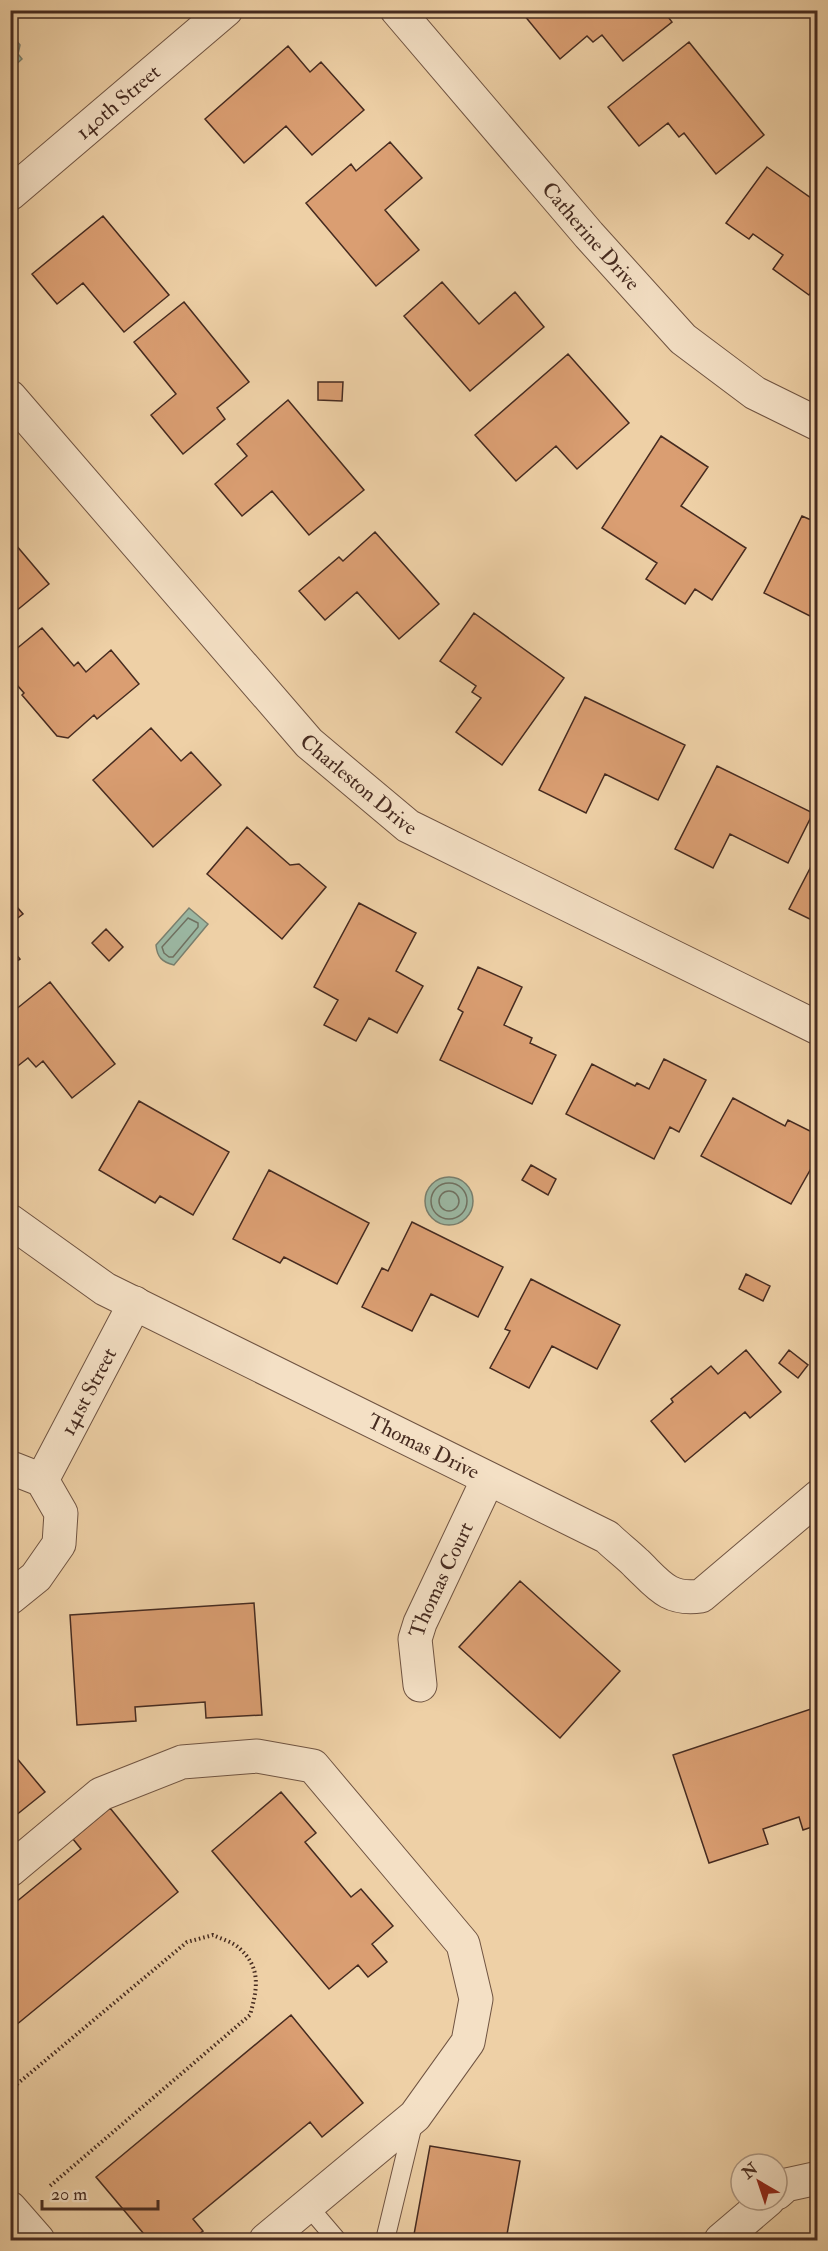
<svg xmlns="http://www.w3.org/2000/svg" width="828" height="2251" font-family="'IM FELL Double Pica',serif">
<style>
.water{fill:#9bb7a2;stroke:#797f6e;stroke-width:1.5}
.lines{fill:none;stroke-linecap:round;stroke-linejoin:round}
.shore{stroke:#707161;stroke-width:1.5}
.building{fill:#da9e72;stroke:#462b20;stroke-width:1.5}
.service-casing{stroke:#705442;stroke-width:20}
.minor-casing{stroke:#705442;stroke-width:35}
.path{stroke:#462b20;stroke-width:4;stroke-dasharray:1.5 3;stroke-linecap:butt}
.service{stroke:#f4e0c5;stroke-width:18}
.minor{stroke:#f4e0c5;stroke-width:33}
.labels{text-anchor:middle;stroke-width:5;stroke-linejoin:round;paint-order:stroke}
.street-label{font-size:21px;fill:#462b20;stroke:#f4e0c5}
</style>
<rect width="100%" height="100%" fill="#eed0a6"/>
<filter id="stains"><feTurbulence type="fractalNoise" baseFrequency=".00333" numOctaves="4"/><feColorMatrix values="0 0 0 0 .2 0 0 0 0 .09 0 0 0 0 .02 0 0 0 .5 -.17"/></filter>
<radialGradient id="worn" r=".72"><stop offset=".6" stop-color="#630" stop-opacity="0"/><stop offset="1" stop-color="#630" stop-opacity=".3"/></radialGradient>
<!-- water -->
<path class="water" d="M11,34l9,11 -2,9 4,5 -11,10z
M189,908l19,16 -34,41c-12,-3 -17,-8 -18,-20z
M425 1201a24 24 0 1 1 48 0a24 24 0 1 1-48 0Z"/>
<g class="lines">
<!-- shore -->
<path class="shore" d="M188,918l10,5v4l-25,30h-4l-5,-4 -2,-6z
M431 1201a18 18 0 1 1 36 0a18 18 0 1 1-36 0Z
M439 1201a10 10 0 1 1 20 0a10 10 0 1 1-20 0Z"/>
</g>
<!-- building -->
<path class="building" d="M529,10h134l9,12 -49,39 -21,-26 -9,7 -6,-6 -27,23 -36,-44z
M689,42l75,93 -48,39 -32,-41 -5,4 -11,-14 -29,23 -31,-39z
M288,46l22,26 11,-10 43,48 -52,45 -26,-29 -42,37 -39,-44z
M390,142l32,36 -37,32 34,40 -43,36 -70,-83 45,-39 5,7z
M767,167l51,36v80l-9,12 -36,-26 10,-14 -30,-21 -4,5 -23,-16z
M103,216l66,79 -45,37 -41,-49 -26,21 -25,-30z
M442,282l37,42 36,-32 29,35 -74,64 -66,-75z
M184,302l65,80 -32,26 8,11 -42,35 -32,-39 25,-21 -42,-52z
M568,354l61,69 -52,46 -21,-23 -40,35 -41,-46z
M318,382h25l-1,19 -24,-1z
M288,400l76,90 -55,45 -37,-44 -30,25 -27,-32 32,-28 -10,-12z
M661,436l47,31 -27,39 65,42 -34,52 -17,-11 -10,15 -39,-25 11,-16 -55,-35z
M802,516l16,7v97l-54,-27z
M375,532l64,72 -40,35 -42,-47 -32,28 -26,-29 40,-34 4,4z
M10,538l39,46 -39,32z
M474,613l90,65 -62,87 -46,-33 25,-34 -9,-6 4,-6 -36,-25z
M42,628l32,38 4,-4 8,10 25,-22 28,34 -42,35 -3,-4 -26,23 -11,-2 -35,-41 2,-2 -14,-16v-23z
M585,697l100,48 -27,55 -53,-26 -19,39 -47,-23z
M151,728l30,33 10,-9 30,33 -68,62 -60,-67z
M717,766l96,47 -25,50 -58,-29 -17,34 -38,-19z
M247,827l43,38 9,-1 27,23 -44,52 -75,-65z
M818,853v70l-29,-14z
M10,899l13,15 -13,10z
M359,903l57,30 -20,38 27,15 -26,47 -28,-15 -13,23 -32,-16 14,-25 -24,-13z
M106,929l17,18 -14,14 -17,-18z
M10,947l10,12 -10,7z
M478,967l44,20 -18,38 28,13 -2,5 26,12 -24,49 -92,-44 23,-48 -5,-3z
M50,982l65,82 -43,34 -29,-37 -7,6 -8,-9 -18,14v-58z
M664,1059l42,21 -27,52 -9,-5 -16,32 -88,-45 26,-50 43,22 2,-3 12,6z
M733,1098l52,28 3,-6 30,15v21l-27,48 -90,-48z
M139,1101l90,51 -36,63 -33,-19 -5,7 -56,-33z
M531,1165l25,14 -8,16 -26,-15z
M269,1170l100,53 -32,61 -53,-27 -4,6 -47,-24z
M412,1222l91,45 -25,50 -47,-23 -19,37 -50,-24 20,-39 6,3z
M746,1274l24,12 -7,15 -24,-12z
M531,1279l89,46 -23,44 -45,-23 -23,42 -39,-20 20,-37 -5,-2z
M746,1350l35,42 -31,26 -5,-6 -60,50 -34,-41 22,-19 -2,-3 40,-33 7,8z
M789,1350l19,15 -10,13 -19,-15z
M520,1581l100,90 -60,67 -101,-91z
M254,1603l8,112 -56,3 -1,-16 -70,5 1,14 -59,4 -7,-110z
M817,1707l1,118 -15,5 -4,-13 -36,12 5,15 -59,19 -36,-108z
M10,1750l35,42 -35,28z
M281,1792l35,41 -11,9 46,55 10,-8 32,37 -21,18 15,18 -19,15 -10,-12 -29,24 -117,-138z
M110,1808l68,84 -168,138v-123l71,-58 -8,-10z
M291,2015l72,88 -41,34 -12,-15 -117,97 10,12 -12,9h-42l-53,-63z
M430,2146l90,15 -14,79h-93z"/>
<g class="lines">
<!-- service casing -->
<g class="service-casing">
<path id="service" d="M308,2206l29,34
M385,2240l29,-120"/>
</g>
<!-- minor casing -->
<g class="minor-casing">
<g id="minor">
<path id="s1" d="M397,10l192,225 94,104 72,54 63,31"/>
<path id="s2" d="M10,194l216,-184"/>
<path id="s3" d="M10,397l299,346 99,83 410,202"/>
<path id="s4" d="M10,1221l95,68 502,248c9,9 20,17 29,26 22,21 32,38 65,33l117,-99"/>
<path d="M10,1470l4,-1 28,11 19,33 -2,31 -23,33 -26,21"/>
<path id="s5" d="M42,1480l93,-177"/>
<path id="s6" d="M420,1685l-5,-46 5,-16 68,-144"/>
<path d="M10,1870l91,-76 81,-32 75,-6 56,10 150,178 13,55 -8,43 -53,74 -149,124"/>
<path d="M777,2193l9,-8 32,-7"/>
<path d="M10,2208l28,32"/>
<path d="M721,2240l47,-40"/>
</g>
</g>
<!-- path -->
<path class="path" d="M10,2090l177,-148 26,-7c8,4 20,7 26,13 23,20 18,42 11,67l-200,171"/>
<!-- service -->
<use href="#service" class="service"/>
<!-- minor -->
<use href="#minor" class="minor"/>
</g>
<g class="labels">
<!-- street labels -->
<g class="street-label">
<text dy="7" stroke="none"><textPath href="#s2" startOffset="142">140th Street</textPath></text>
<text dy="7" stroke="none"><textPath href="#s1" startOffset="298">Catherine Drive</textPath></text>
<text dy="7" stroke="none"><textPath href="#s3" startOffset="522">Charleston Drive</textPath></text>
<text dy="7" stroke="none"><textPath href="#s5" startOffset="100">141st Street</textPath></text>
<text dy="7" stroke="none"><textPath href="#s4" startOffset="472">Thomas Drive</textPath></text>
<text dy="7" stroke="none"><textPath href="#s6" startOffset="111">Thomas Court</textPath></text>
</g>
</g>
<!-- margin -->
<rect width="828" height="2251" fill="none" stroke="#eed0a6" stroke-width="36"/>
<rect x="12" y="12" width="804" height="2227" fill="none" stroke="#462b20" stroke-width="3"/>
<rect x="18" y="18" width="792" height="2215" fill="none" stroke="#462b20" stroke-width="1.5"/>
<!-- north arrow -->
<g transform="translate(759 2182) rotate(321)"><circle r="28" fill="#f4e0c5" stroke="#ae9883" stroke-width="1.5"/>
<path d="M0-4.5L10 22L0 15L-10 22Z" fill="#8f2418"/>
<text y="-9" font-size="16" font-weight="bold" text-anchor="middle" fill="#462b20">N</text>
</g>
<!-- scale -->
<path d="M42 2200v9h116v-9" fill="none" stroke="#462b20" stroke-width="3"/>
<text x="51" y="2200" font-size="18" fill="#462b20" stroke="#f4e0c5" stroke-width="4.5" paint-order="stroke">20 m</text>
<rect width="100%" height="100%" filter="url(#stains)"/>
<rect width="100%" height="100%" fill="url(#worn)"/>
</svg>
